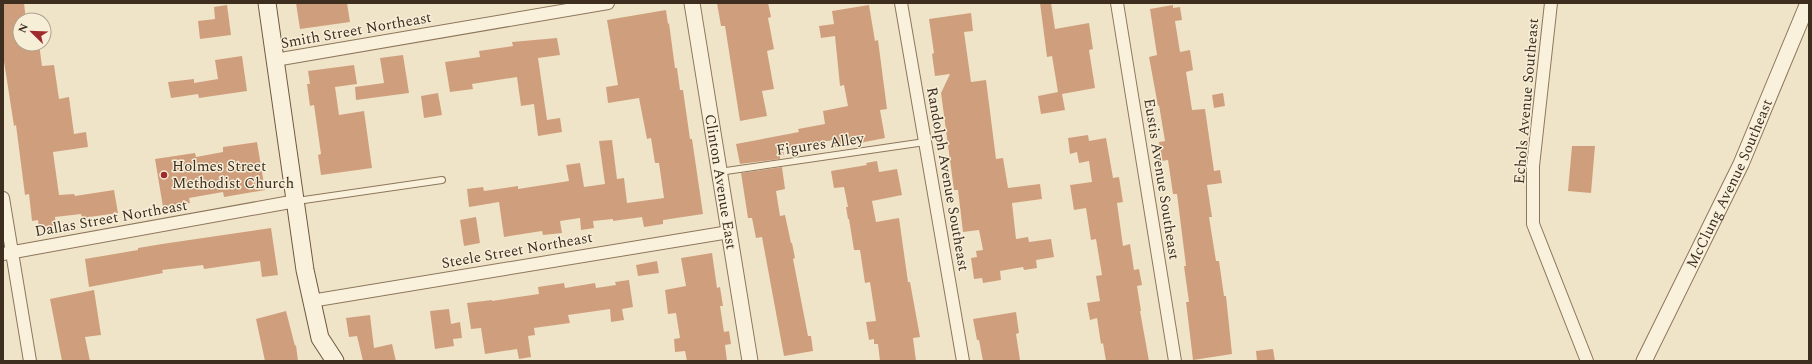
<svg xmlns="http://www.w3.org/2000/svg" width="1812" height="364" font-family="Spectral,serif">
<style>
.building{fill:#cf9f7d}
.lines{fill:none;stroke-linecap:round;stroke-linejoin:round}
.service-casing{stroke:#8d765c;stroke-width:8}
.minor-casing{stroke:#8d765c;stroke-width:14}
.tertiary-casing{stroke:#8d765c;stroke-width:17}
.secondary-casing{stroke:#6f573f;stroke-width:19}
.service{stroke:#faf1dc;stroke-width:6}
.minor{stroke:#faf1dc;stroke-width:12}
.tertiary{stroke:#faf1dc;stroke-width:15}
.secondary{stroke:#faf1dc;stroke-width:17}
.poi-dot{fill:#9e2a2b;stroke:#f7eed8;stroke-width:1.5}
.labels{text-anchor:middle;stroke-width:3;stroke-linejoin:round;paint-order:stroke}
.street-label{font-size:15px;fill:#3d2e20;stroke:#f7eed8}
.poi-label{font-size:15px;fill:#3d2e20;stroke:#f7eed8;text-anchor:start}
</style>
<rect width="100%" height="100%" fill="#f0e4c8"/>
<!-- building -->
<path class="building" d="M3,3h21l2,17h-6v24h19l3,22 12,-1 5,34 10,-2 5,37 12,-2 2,15 -35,5 6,43 15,-1 1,2 39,-6 4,23 -36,5 -1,-4 -26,3 1,8 -17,3 -1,-8 -6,1 -3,-27 -4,1 -9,-70 -2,1 -11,-71z
M296,3h51l3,19 -50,7z
M717,3h51l3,14 -3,1 6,31 -7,2 7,38 -12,2 5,25 -27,5 -15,-95h-4z
M1040,3h11l4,26 34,-6 4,26 -4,1 6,38 -33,6 3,16 -24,4 -3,-18 20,-4 -6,-36 -5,1z
M227,5l4,30 -31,4 -2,-18 17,-2 -1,-12z
M869,5l6,36 3,-1 9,69 -7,1 5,28 -51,10 -1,-8 -50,9 1,6 -4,1v3l-40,5 -4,-20 63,-12 -1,-3 27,-5 -2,-13 25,-5 -4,-21 -4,1 -5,-50 -14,2 -2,-12 15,-2 -2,-13z
M1173,5v3l7,-1 2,13 -7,1 5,31 10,-2 3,20 -7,2 6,38 13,-1 9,62 6,-1 2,13 -15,2 5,32h-3l7,44h3l5,35h2l6,58 -39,6 -7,-58h3l-5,-36h2l-9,-72h-4l-5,-34 -6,1 -3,-19 6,-1 -6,-36 -1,1 -9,-49 8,-2 -7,-46z
M666,10l2,14 1,-1 6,45h2l3,22h3l7,49h2l11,75 -40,6v4l-19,3 -2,-10 -29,4v-2l-20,2 1,7 -13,2 -1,-12 -20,3 2,12 -19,2 -1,-4 -38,6 -5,-35 -30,5 -2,-18 16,-2 1,4 34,-5v3l51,-8 -3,-16 14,-2 4,24 21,-3 -6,-43 13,-1 5,39 7,-1 3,25 37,-5 -5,-35h-4l-4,-25 -4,1 -8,-41 -31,5 -2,-16 12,-2 -11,-65z
M971,13l2,18 -9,1 7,50 15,-2 10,79 7,-1 5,30 32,-4 2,15 -30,4 4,36 12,-2 1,5 22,-3 3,18 -18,3 1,8 -13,2 -1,-3 -23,4 1,9 -18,3 -1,-5 -8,1 -3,-21 6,-1 -1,-6 7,-1 -4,-20 -16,2 -5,-42h-4l-13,-97 9,-19 -15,2 -3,-22 2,-1 -5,-34z
M557,38l3,17 -22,3 9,62 13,-2 2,14 -24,4 -4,-32 -13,2 -4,-29 -45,7 1,5 -23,3 -5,-30 35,-5 -1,-6 34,-5 -1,-4z
M403,55l6,38 -53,7 -1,-13 29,-4 -4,-25z
M242,56l5,35 -48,7 -1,-4 -27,4 -3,-16 26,-3v4l24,-4 -3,-19z
M354,65l3,19 -22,3 4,28 25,-4 8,57 -51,7 -3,-20 3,-1 -7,-49 -4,1 -3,-22h3l-2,-13z
M438,93l4,22 -18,3 -3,-22z
M1223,93l2,13 -11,2 -2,-13z
M1088,135l1,6 17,-3 7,40 6,-1 4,25 -6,1 6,43 7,-2 4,26 5,-1 3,16 -5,1 4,25h-1l9,50h-43l-3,-18 -2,1 -4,-26 -7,2 -3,-17 13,-2 -4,-25 6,-1 -6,-36 -5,1 -5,-32 -12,2 -4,-25 22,-3 -3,-21 -10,2 -2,-11 -7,2 -2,-16z
M257,142l8,48 -41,7 -1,-5 -34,6 1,5 -27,4 -8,-48 40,-6 1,4 27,-5v-5z
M1572,146h23l-4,47 -23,-2z
M877,161l2,11 18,-3 5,26 -30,6 4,21 23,-4 9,64h2l10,55 -7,1 3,23h-36l-2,-17h-4v-5l-5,1 -3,-18 10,-1 -6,-39 -5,1 -5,-33h-6l-5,-31h-1l-2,-12h2l-4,-20 -10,1 -3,-17 36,-6 -1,-2z
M782,167l3,22 -9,2 4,25 5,-1 6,28h1l3,15 -2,1 15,77h3l2,15 -29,5 -22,-119 -6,1 -4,-20h-4l-7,-45z
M476,217l4,26 -16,3 -4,-26z
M271,228l7,47 -16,2 -2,-16 -56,8 -1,-4 -41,5 1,3 -74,14 -4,-28 53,-9v-2l24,-4z
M712,253l5,35 3,-1 3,19h-3l4,26 5,-1 2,13 -6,1 2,16h-40l-2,-10 -10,1 -1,-13 6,-1 -4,-25 -8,1 -3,-24 21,-4 -5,-28z
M657,261l2,12 -21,3 -2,-11z
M629,280l4,27 -11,2 2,11 -13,2 -1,-13 -42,6 2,8 -36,5 1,7 -7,1 3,21 -12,2 -2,-10 -32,5 -4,-26 -10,1 -4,-26 25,-3v1l47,-7 -1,-7 26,-4 1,5 30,-5 1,5 20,-3 -1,-3z
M94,290l7,45 -16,2 5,24h-28l-12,-62z
M449,309l2,15 9,-2 2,16 -9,1 1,7 -19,3 -5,-38z
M286,311l9,35 1,-1 2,16h-33l-9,-42z
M1016,312l3,21 -3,1 4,26 -37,1 -4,-21h-2l-4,-21z
M370,315l4,33 18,-4 4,17h-33l-6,-25 -8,1 -3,-19z
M1273,349l2,12h-18l-1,-10z"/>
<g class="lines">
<!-- service casing -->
<g class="service-casing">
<path id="service" d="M719,172l206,-30
M297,201l145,-21"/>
</g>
<!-- minor casing -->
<g class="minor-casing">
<path id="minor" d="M901,3l62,358
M1117,3l58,358
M1551,3l-18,163v58l54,137
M275,60l333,-57
M3,198l27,163
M3,254l293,-53
M311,301l418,-69"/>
</g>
<!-- tertiary casing -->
<g class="tertiary-casing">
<g id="tertiary">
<path id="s1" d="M692,3l58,358"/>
<path id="s2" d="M1644,361l97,-197 67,-161"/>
</g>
</g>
<!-- secondary casing -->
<g class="secondary-casing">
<path id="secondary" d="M267,3l38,267 15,68 15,23"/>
</g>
<!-- service -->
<use href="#service" class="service"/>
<!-- minor -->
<use href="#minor" class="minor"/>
<!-- tertiary -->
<use href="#tertiary" class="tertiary"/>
<!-- secondary -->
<use href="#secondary" class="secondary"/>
</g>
<!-- markers -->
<circle class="poi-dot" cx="164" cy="175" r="4"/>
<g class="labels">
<!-- street labels -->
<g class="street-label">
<text transform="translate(356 30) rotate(-10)" y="5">Smith Street Northeast</text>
<text transform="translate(1526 101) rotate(-85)" y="5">Echols Avenue Southeast</text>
<text transform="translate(820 144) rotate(-8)" y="5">Figures Alley</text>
<text transform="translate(948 179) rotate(80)" y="5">Randolph Avenue Southeast</text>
<text transform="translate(1162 179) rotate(81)" y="5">Eustis Avenue Southeast</text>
<text dy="5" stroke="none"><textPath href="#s1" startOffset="181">Clinton Avenue East</textPath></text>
<text dy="5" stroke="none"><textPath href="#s2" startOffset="197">McClung Avenue Southeast</textPath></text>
<text transform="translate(111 218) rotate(-10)" y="5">Dallas Street Northeast</text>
<text transform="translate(517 250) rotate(-10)" y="5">Steele Street Northeast</text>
</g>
<!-- poi labels -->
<g class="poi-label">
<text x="172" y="171">Holmes Street<tspan x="172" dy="17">Methodist Church</tspan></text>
</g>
</g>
<!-- border -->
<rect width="1812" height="364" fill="none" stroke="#3d2e20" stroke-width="8"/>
<!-- north arrow -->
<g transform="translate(32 32) rotate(293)"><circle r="19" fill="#f7eed8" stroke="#ada18e"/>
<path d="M0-3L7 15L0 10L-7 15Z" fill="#9e2a2b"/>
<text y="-6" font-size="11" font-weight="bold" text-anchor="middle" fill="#3d2e20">N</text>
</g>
</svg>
